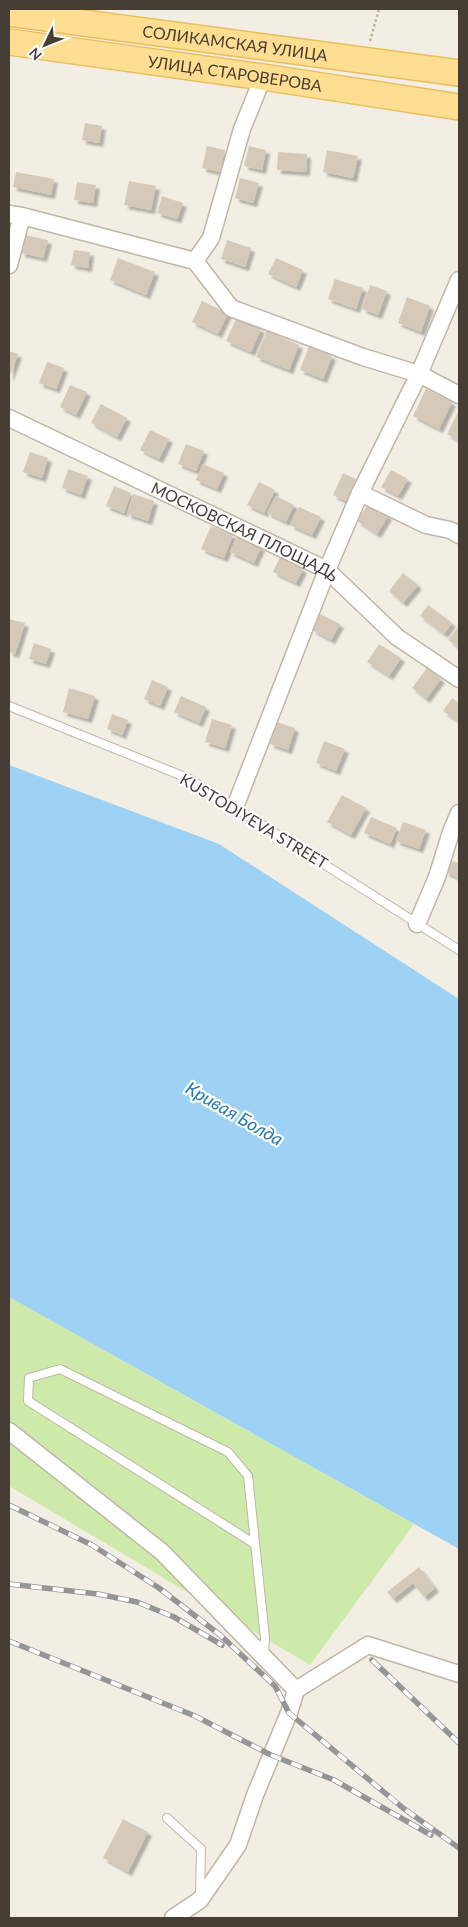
<svg xmlns="http://www.w3.org/2000/svg" width="468" height="1927" font-family="Lato,sans-serif">
<style>
.green{fill:#ceeaab}
.water{fill:#9dd2f4}
.building{fill:#d5cab9;filter:url(#shadow)}
.lines{fill:none;stroke-linecap:round;stroke-linejoin:round}
.lane-casing{stroke:#bfb6a7;stroke-width:10}
.street-casing{stroke:#bfb6a7;stroke-width:19}
.primary-casing{stroke:#e9bd5c;stroke-width:28}
.path{stroke:#c1b297;stroke-width:2.5;stroke-dasharray:2.5 2.5;stroke-linecap:butt}
.lane{stroke:#fff;stroke-width:8}
.street{stroke:#fff;stroke-width:16}
.primary{stroke:#ffde92;stroke-width:25}
.rail-casing{stroke:#959595;stroke-width:5.5}
.rail{stroke:#fff;stroke-width:4;stroke-dasharray:11;stroke-linecap:butt}
.labels{text-anchor:middle;stroke-width:4.5;stroke-linejoin:round;paint-order:stroke}
.street-label{font-size:16px;fill:#463e34;stroke:#fff}
.water-label{font-size:18px;font-style:italic;fill:#2778af;stroke:#fff}
</style>
<defs>
<filter id="shadow"><feDropShadow dx="4" dy="4" stdDeviation="1" flood-color="#0004"/></filter>
</defs>
<rect width="100%" height="100%" fill="#f3eee4"/>
<!-- green -->
<path class="green" d="M9,1297l405,227 -104,141 -301,-179z"/>
<!-- water -->
<path class="water" d="M9,765l210,79 240,155v550l-450,-252z"/>
<!-- building -->
<path class="building" d="M85,123l17,3 -3,17 -17,-3z
M207,146l18,4 -5,22 -18,-4z
M249,146l17,4 -4,20 -18,-4z
M327,150l31,6 -5,22 -30,-6z
M278,152l29,2 -1,18 -29,-2z
M16,172l38,7 -3,16 -38,-8z
M240,178l19,5 -6,20 -18,-5z
M129,181l27,5 -5,24 -27,-5z
M77,182l19,3 -3,18 -19,-3z
M162,196l21,7 -6,16 -20,-6z
M26,235l22,5 -5,18 -22,-5z
M227,240l24,8 -6,19 -24,-8z
M74,250l16,2 -2,16 -17,-3z
M118,258l37,14 -9,23 -36,-15z
M276,258l27,12 -7,17 -28,-13z
M335,279l28,9 -7,21 -28,-10z
M370,285l17,6 -9,24 -16,-6z
M407,297l23,9 -9,26 -23,-9z
M202,301l26,12 -10,21 -26,-12z
M236,319l25,10 -10,23 -25,-11z
M267,331l32,14 -10,25 -33,-13z
M309,346l23,10 -9,23 -23,-9z
M9,351l9,3 -9,24z
M47,362l17,6 -8,21 -17,-6z
M70,385l17,7 -11,23 -16,-8z
M426,389l26,13 -13,27 -26,-13z
M101,404l26,14 -10,19 -26,-14z
M459,410v31l-12,-7z
M150,430l19,9 -10,20 -19,-9z
M186,444l18,7 -8,20 -18,-7z
M30,452l18,6 -6,20 -19,-6z
M203,464l21,9 -7,16 -21,-9z
M68,469l20,7 -7,19 -19,-7z
M391,470l17,9 -10,17 -17,-9z
M343,473l13,6 -10,22 -13,-6z
M259,482l16,8 -11,23 -17,-8z
M114,486l17,7 -7,20 -18,-7z
M133,494l21,7 -6,20 -21,-7z
M276,496l18,9 -8,17 -19,-9z
M369,503l19,13 -11,18 -20,-13z
M299,507l22,10 -9,18 -22,-10z
M211,526l22,9 -9,23 -23,-9z
M237,537l24,10 -7,16 -24,-11z
M280,557l23,12 -7,14 -23,-11z
M403,573l15,12 -15,18 -14,-12z
M428,605l24,18 -8,11 -24,-18z
M320,614l20,10 -9,16 -19,-10z
M9,619l16,4 -10,31 -6,-2z
M459,626v22l-11,-8z
M34,643l17,6 -5,15 -17,-5z
M379,644l22,14 -12,18 -22,-14z
M427,668l14,11 -15,20 -14,-11z
M152,680l16,7 -8,19 -16,-7z
M69,688l26,8 -7,23 -25,-7z
M181,696l25,11 -7,16 -25,-11z
M452,698l7,5v19l-16,-11z
M112,714l16,6 -6,15 -15,-6z
M212,719l20,6 -7,23 -20,-6z
M277,722l18,6 -7,22 -18,-6z
M324,741l21,8 -9,22 -20,-8z
M342,795l24,13 -15,27 -24,-13z
M371,817l26,11 -7,16 -26,-11z
M403,822l23,8 -7,19 -23,-8z
M449,860l10,3v15l-14,-6z
M419,1567l16,21 -11,9 -11,-14 -20,16 -6,-7z
M123,1819l25,13 -20,40 -25,-14z"/>
<g class="lines">
<!-- lane casing -->
<g class="lane-casing">
<path id="lane" d="M9,706l181,73 269,171
M255,1544l-227,-143 1,-23 31,-9 168,83 20,24 17,162 -1,17
M167,1818l34,31 -1,46"/>
</g>
<!-- street casing -->
<g class="street-casing">
<g id="street">
<path d="M9,214l13,2 173,45 36,47 132,49 56,17 40,21"/>
<path d="M195,261l16,-23 31,-109 21,-52"/>
<path d="M9,265l13,-49"/>
<path id="s1" d="M9,418l318,152 70,67 62,42"/>
<path d="M360,493l66,32 24,5 9,5"/>
<path d="M235,807l92,-237 33,-77 59,-119 40,-94"/>
<path d="M417,924l20,-47 14,-45 8,-19"/>
<path d="M9,1431l153,121 134,138"/>
<path d="M173,1918l27,-18 38,-55 17,-50 34,-82 7,-23 72,-45 91,29"/>
</g>
</g>
<!-- primary casing -->
<g class="primary-casing">
<g id="primary">
<path id="s2" d="M9,13l450,60"/>
<path id="s3" d="M9,42l254,35 196,30"/>
</g>
</g>
<!-- path -->
<path class="path" d="M370,41l9,-32"/>
<!-- lane -->
<use href="#lane" class="lane"/>
<!-- street -->
<use href="#street" class="street"/>
<!-- primary -->
<use href="#primary" class="primary"/>
<!-- rail casing -->
<g class="rail-casing">
<path id="rail" d="M9,1505l83,40 67,43 61,47 55,51 14,27 114,95 56,40
M9,1584l89,10 39,8 37,15 48,28
M9,1641l186,75 76,39 63,25 97,55
M372,1660l87,83"/>
</g>
<!-- rail -->
<use href="#rail" class="rail"/>
</g>
<g class="labels">
<!-- street labels -->
<g class="street-label">
<text dy="6" stroke="none"><textPath href="#s2" startOffset="228">СОЛИКАМСКАЯ УЛИЦА</textPath></text>
<text dy="6" stroke="none"><textPath href="#s3" startOffset="228">УЛИЦА СТАРОВЕРОВА</textPath></text>
<text dy="6" stroke="none"><textPath href="#s1" startOffset="262">МОСКОВСКАЯ ПЛОЩАДЬ</textPath></text>
<text transform="translate(254 821) rotate(31)" y="6">KUSTODIYEVA STREET</text>
</g>
<!-- water labels -->
<g class="water-label">
<text transform="translate(234 1114) rotate(30)" y="6">Кривая Болда</text>
</g>
</g>
<!-- border -->
<rect width="468" height="1927" fill="none" stroke="#463e34" stroke-width="20"/>
<!-- north arrow -->
<g transform="translate(45 45) rotate(227)" stroke="#ffffff" stroke-width="4" paint-order="stroke">
<path d="M0-4L9 19L0 12L-9 19Z" fill="#463e34"/>
<text y="-8" font-size="14" font-weight="bold" text-anchor="middle" fill="#463e34">N</text>
</g>
</svg>
